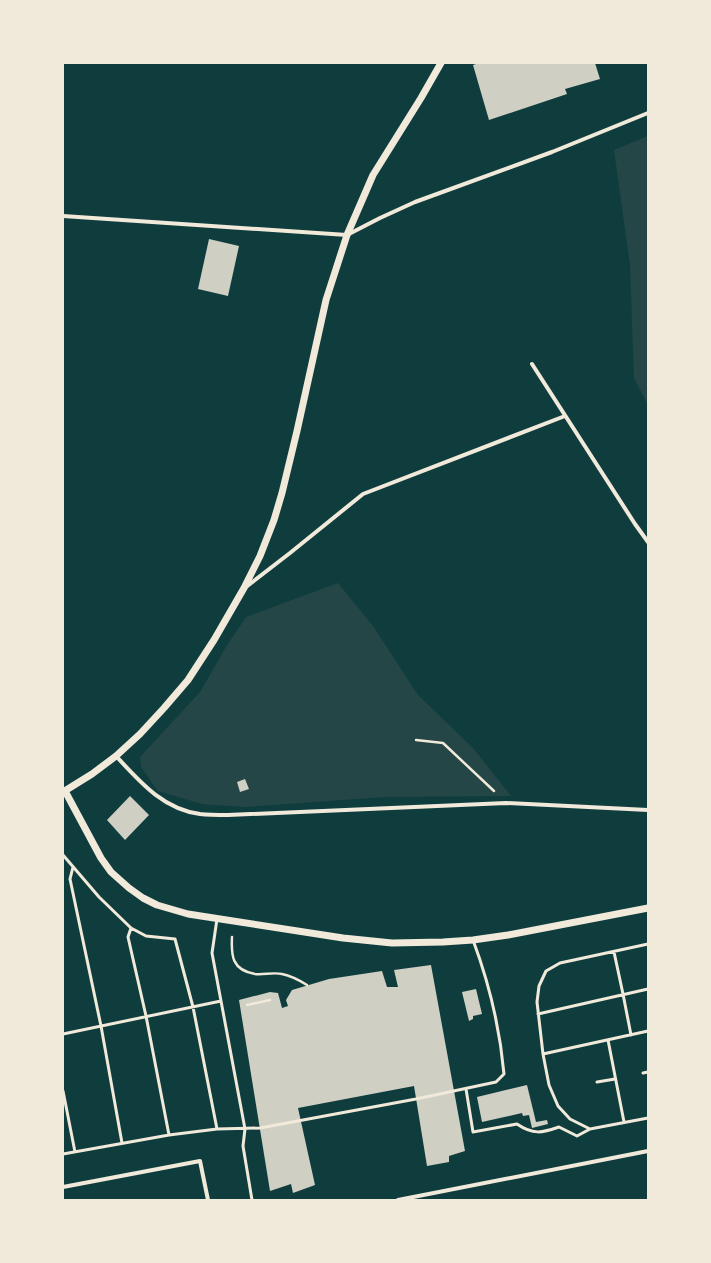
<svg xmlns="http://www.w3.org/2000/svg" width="711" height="1263" font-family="Figtree,sans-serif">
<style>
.green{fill:#244646}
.building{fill:#cfcfc3}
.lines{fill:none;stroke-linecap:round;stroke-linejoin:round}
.path{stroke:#f1e9da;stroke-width:2.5}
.service{stroke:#f1e9da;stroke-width:3}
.minor{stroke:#f1e9da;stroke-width:4}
.tertiary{stroke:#f1e9da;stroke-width:7}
</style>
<rect width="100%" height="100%" fill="#0f3d3e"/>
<!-- green -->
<path class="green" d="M648,136v269l-14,-27 -4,-113 -16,-115z
M338,583l35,43 45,69 55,53 38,48 -126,1 -140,10 -43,-3 -44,-13 -17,-24 -1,-10 60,-65 27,-47 19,-28z"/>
<!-- building -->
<path class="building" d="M479,63h116l5,16 -35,10 2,5 -78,26 -16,-55z
M209,239l30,7 -11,50 -30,-7z
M245,779l4,10 -9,3 -3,-10z
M130,796l19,19 -24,25 -18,-20z
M431,965l34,186 -16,5v6l-22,4 -13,-80 -116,22 17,77 -22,8 -2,-9 -21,7 -31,-191 31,-8 8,1 4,15 6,-2 -2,-6 6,-10 37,-11 53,-8 5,16h11l-4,-17z
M476,989l6,25 -9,2v3l-4,2 -7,-29z
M527,1085l9,37 11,-2 1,4 -16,4 -3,-13 -6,1 -1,-3 -40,9 -5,-25z"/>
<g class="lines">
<!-- path -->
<path class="path" d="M416,740l27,3 51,48
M232,937c-1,19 0,33 23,37 9,1 18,-2 27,0 10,2 17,6 25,11
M247,1005l23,-5"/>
<!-- service -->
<path class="service" d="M63,855l36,42 32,31 15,8 29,3 18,68 24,122
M73,867l-3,12 31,147 21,117
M217,919l-5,34 33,176 -2,17 9,54
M131,928l-3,9 18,79 23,119
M648,944l-88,19 -14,8 -7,15 -2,16 6,52 6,31 9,21 12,13 20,10 58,-11
M614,952l9,42 8,41
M538,1014l110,-25
M63,1034l158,-33
M608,1040l16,82
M543,1054l105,-23
M643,1073l5,-1
M597,1082l18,-3
M466,1089l7,43 44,-8c16,11 25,9 42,3l18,9 13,-7
M63,1091l12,61
M63,1154l106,-19 48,-6 43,-1 156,-29 80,-17 8,-8c-4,-45 -15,-91 -31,-134"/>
<!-- minor -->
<path class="minor" d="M63,216l284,19 33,-17 35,-16 137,-50 96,-39
M532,364l103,160 13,18
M246,587l44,-34 73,-59 202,-78
M116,756c24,26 47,53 84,58 9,1 19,1 28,1l278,-12 142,7
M63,1187l137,-26 8,39
M398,1200l250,-49"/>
<!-- tertiary -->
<path class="tertiary" d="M65,791l36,67 10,14 18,16 14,10 14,7 31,9 155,24 49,5 51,-1 30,-2 35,-5 140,-27
M63,792l29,-18 24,-18 24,-22 24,-26 24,-28 26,-40 30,-52 16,-32 14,-36 8,-27 15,-62 29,-131 21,-65 26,-60 48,-77 20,-35"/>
</g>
<!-- border -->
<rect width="711" height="1263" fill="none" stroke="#f1e9da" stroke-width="128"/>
</svg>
